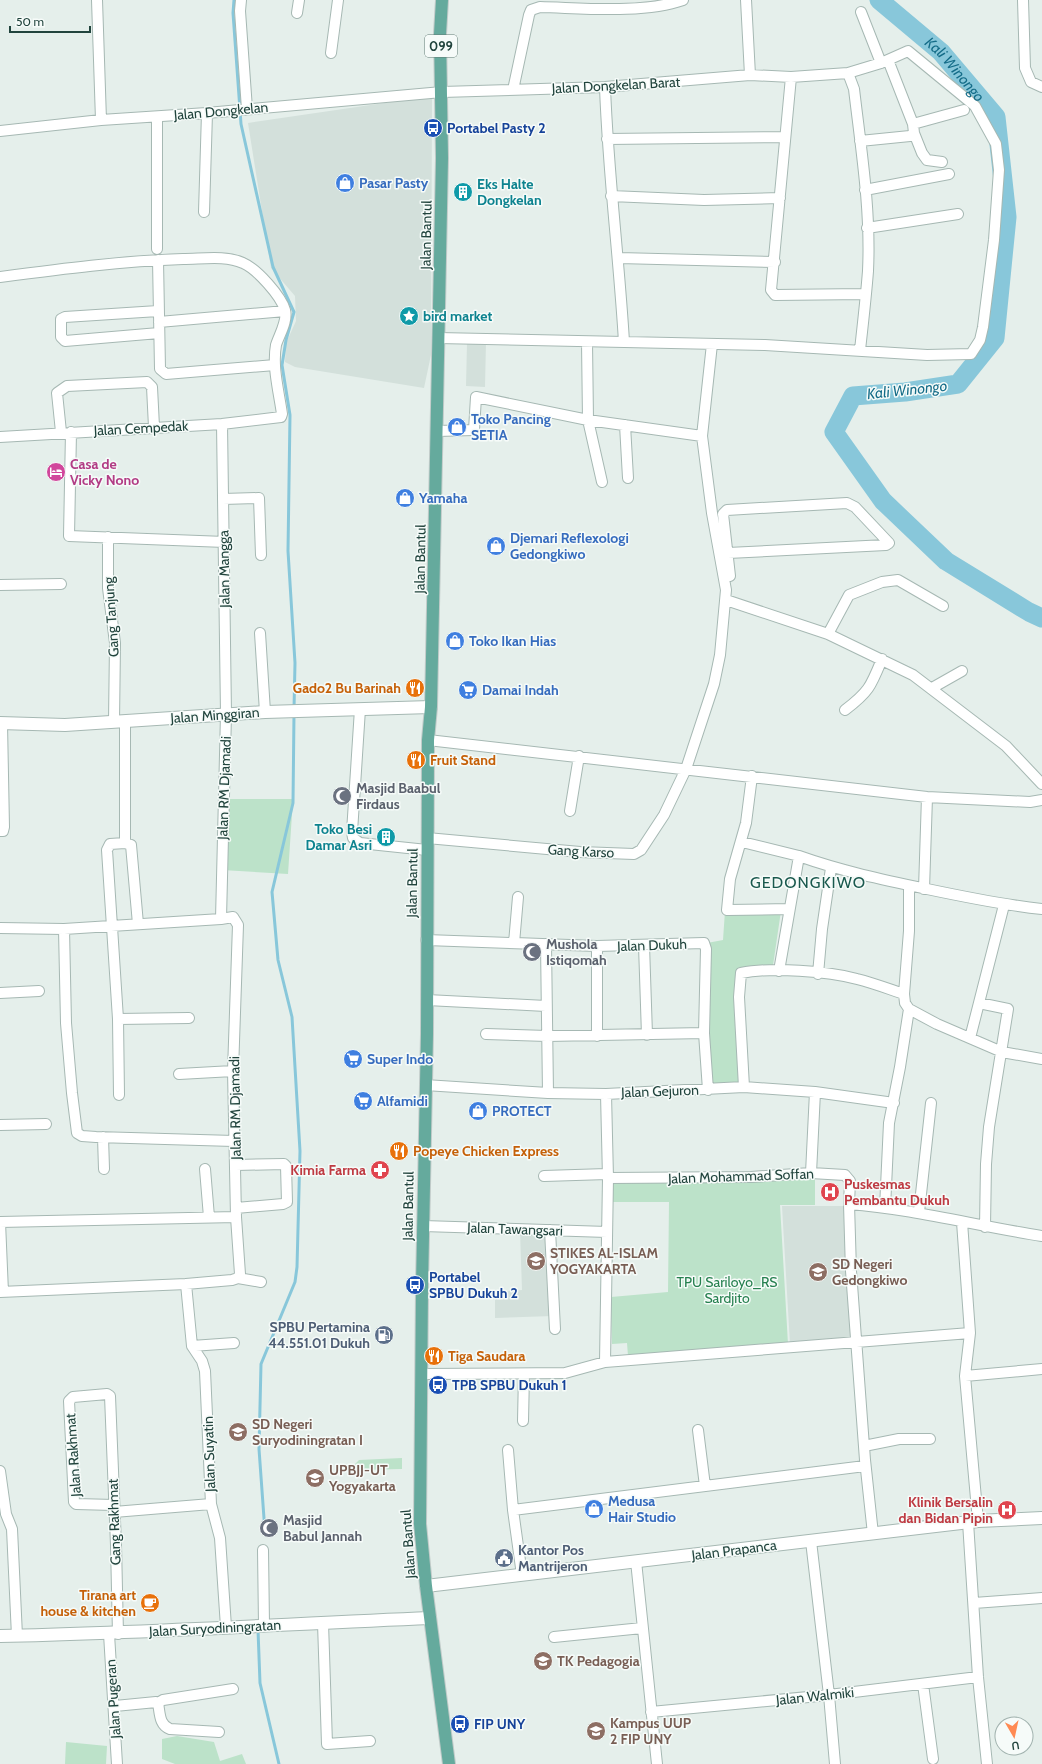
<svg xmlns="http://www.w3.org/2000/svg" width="1042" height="1764" font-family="Cabin,sans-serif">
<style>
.built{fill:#d3e0db}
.green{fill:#bce2c9}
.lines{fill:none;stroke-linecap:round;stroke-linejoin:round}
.stream{stroke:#88c7da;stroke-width:3}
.river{stroke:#88c7da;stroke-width:19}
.minor-casing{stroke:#a6b8b3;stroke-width:12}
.tertiary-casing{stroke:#a6b8b3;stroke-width:14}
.primary-casing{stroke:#c1cbc9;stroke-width:14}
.minor{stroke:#fff;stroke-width:10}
.tertiary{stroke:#fff;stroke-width:12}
.primary{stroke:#65aa9d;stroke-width:12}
.labels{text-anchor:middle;stroke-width:3;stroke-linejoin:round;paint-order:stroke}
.shield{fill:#f6fbf9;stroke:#617b75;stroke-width:1}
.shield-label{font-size:13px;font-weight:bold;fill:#21443d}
.street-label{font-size:14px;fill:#21443d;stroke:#f6fbf9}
.transit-label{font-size:14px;font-weight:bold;fill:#164399;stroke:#f6fbf9;text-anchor:start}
.shop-label{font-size:14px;font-weight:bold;fill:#366cbe;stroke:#f6fbf9;text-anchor:start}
.culture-label{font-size:14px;font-weight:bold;fill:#0d838f;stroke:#f6fbf9;text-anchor:start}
.hotel-label{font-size:14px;font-weight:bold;fill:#b23c85;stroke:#f6fbf9;text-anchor:start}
.food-label{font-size:14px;font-weight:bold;fill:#c56008;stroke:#f6fbf9;text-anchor:start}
.worship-label{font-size:14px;font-weight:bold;fill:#5b616d;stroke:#f6fbf9;text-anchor:start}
.health-label{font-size:14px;font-weight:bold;fill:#be3a42;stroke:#f6fbf9;text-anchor:end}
.education-label{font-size:14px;font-weight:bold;fill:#785e54;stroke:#f6fbf9;text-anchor:start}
.park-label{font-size:14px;fill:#26804f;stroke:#f6fbf9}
.service-label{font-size:14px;font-weight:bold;fill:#4e5e75;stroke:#f6fbf9;text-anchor:end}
.water-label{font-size:15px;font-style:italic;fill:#146c88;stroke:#f6fbf9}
.quarter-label{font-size:16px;letter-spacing:1px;fill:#1a594e;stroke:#f6fbf9}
</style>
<rect width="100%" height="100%" fill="#e5efeb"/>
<!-- built -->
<path class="built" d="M432,96l-1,259 -7,33 -129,-21 -10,-5 1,-19 10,-22 -1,-25 -24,-28 -23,-145z
M486,342l-1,45 -19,-1 1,-43z
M782,1206h64l7,132 -63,6z
M520,1231h29l4,85 -58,2v-26l27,-2z"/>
<!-- green -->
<path class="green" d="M223,799h70l-5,75 -66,-4z
M725,911h56l-9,61 -30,1 -5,36 1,73 -30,3 -1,-142 16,-3z
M815,1177v28h-35l8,139 -160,12 -1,-13 -15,1 -1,-47 57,-5 1,-90h-60l-1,-21z
M402,1458v11l-43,1 -5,-5 5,-5z
M177,1736l37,6 6,19 22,-7 4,10h-71l-13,-5v-20z
M66,1742l41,4 -1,18h-41z"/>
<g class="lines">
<!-- stream -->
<path class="stream" d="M234,0l-1,13 8,111 32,143 21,45 -8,28 -4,25 8,50 -2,136 7,112 -1,46
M265,1532l-6,-83 2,-85 34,-82 2,-15 3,-116 -8,-134 -14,-57 -6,-68 21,-89 1,-89
M258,1630l2,53 19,81"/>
<!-- river -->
<path class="river" id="s1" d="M879,0l62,52 55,65 11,100 -12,121 -37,46 -53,8 -52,4 -19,36 49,69 63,60 83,51 13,6"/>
<!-- minor casing -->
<g class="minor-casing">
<path id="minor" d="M97,0l4,120
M241,0l-1,11 7,98
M746,0l4,75
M1023,0l2,68 6,14 11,5
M861,12l20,51
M297,13l2,-13
M331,53l7,-53
M791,77l-20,213 4,5 90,-1
M605,87c3,86 14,170 19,255
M513,90l16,-75 2,-5 9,-3c43,1 103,7 143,-7
M913,124l51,-14
M0,131l101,-11 106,-7 235,-21 163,-5 145,-12 41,2 57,-4 6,16c7,60 17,121 14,182 -2,26 -5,52 -8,79
M914,133l8,20 5,7 15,2
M607,139l178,-2
M860,141l50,-5 4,-3 -1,-9 -25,-64
M865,190l84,-16
M611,196l93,4 76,-2
M204,212l3,-99
M867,228l91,-14
M157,249v-132
M619,258l156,4
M158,260l2,109 6,5 109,-9
M0,277c61,-8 122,-16 183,-18 19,0 43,-4 60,4 14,6 38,33 42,47 3,11 -6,25 -9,35 -4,22 3,47 6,69l-1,3 -59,7 -222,13
M158,311l-93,6 -4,2v18l4,4 94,-8
M159,322l126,-11
M438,338l327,7 162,10 44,-1 9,-14 3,-13 11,-87 5,-70 -3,-26 -21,-38 -67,-55 -27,12 -33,10
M587,342l1,78 14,62
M625,425l3,53
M437,431l37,-1 2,-33 112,23 114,16
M61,432l-4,-39 10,-7 80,-4 5,5 2,40
M71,432l-2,104 156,6
M223,499l36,-1 2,57
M108,537v51l7,55 -1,79
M728,553l158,-8 3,-2 -34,-36 -8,-4 -120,7 -4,4 7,62
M0,585l61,-1
M726,600l102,34 85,41 93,71 36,38
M260,633l5,79
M828,634l21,-39 33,-13 16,-2 45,26
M932,688l30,-17
M360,709l-8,123 1,6 7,5 67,7
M845,710c24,-18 26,-24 37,-51
M428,740l499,57 103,5 12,-2
M752,776l-6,47 -16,56 -3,31 62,-1
M570,811l9,-55
M0,831h3l1,-4 -2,-104
M427,838l153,14 54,2 7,-4 23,-35 22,-46 28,-85 6,-29 6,-65 -14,-77 -10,-77 10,-92
M742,842l57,14
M125,843v-122
M924,889l3,-92
M138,924l-7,-79 -6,-2 -15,1 -3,6 11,169 71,-1
M0,928l64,1 157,-10
M64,929l2,94 6,70 5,40 5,3 14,1 138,4
M426,940l171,6 107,-3 2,6 -2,84 4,57
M514,943l4,-46
M546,944l2,149
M644,945l3,90
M597,946v90
M779,971l20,-115c42,15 85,24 128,33 38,8 76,16 115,20
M818,974l4,-45 9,-61
M0,993l39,-2
M427,1000l119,6
M979,1003l29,6 -19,118 -3,37 -1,63
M909,1009l28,15 65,28 40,7
M118,1019l1,76
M486,1034l61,2 157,-3
M970,1038l34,-133
M179,1074l54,-3
M425,1085l123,8 58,1 138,-7 71,5 79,11
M744,1087l-5,-90 2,-24c30,-6 87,-2 116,6 16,4 32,10 47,15
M0,1125l46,-1
M103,1137l1,32
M205,1169l4,48
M811,1173l4,-81
M544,1176l63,-2
M608,1178l143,-1 60,-4 34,2 5,6 -1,23 2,67 14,189 8,74
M849,1204c65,5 128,22 193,32
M236,1208l47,-4 4,-2 -1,-36 -2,-2 -48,1
M885,1208l4,-85 11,-56 9,-58 -4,-6 -1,-9 5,-63v-45
M919,1212l12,-109
M962,1222l8,111 -5,43 13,145
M423,1226l184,6
M550,1230l5,99
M238,1278l23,4
M186,1284l6,62 10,15 3,10 6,133 9,34 6,89
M0,1292l186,-8 46,-4 6,-2 2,-4 -4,-57 -3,-146 5,-146 -5,-8 -12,2 5,-205 -4,-290
M3,1292l-3,-70 236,-5
M192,1346l42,-3
M605,1362l3,-184 -2,-84
M422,1374l143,-1 40,-11 365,-29
M965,1376l77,-7
M523,1421l1,-47
M698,1430l7,56
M864,1446l35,-7h31
M508,1450l5,60 9,65
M0,1471l6,43 6,15 5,107
M114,1505l-38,-1 -2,-2 -5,-101 4,-4 34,-3 3,2 6,149 2,89
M513,1510l352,-44
M114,1512l97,-8
M968,1522l10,155 9,87
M811,1541l18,154 6,69
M263,1550l1,75
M636,1561l21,203
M974,1603l68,-5
M323,1623l4,121 43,-3
M109,1634l8,130
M554,1637l88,-9
M923,1684l10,75
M158,1703l5,-3 70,-11
M115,1706l41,-4 2,1c2,10 1,22 12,26l49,3
M651,1712l178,-17 149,-18"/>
</g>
<!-- tertiary casing -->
<g class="tertiary-casing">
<path id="tertiary" d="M0,723l65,2 200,-13 166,-5
M426,1586l552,-65 64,-3
M0,1636c143,-3 287,-12 430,-18"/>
</g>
<!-- primary casing -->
<g class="primary-casing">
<path id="primary" d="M442,0l-2,34 2,124 -11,549 -3,33 -1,294 -5,252 -2,238 6,62 23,178"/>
</g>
<!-- minor -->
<use href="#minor" class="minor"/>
<!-- tertiary -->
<use href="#tertiary" class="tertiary"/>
<!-- primary -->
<use href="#primary" class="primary"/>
</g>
<!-- icons -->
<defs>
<g id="bus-disc" transform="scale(1)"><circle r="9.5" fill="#1a4fb4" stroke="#f6fbf9"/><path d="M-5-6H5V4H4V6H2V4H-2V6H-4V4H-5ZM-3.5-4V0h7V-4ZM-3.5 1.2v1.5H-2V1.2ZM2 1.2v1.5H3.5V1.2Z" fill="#fff"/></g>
<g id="shop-disc" transform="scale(1)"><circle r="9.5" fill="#3f7fe0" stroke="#f6fbf9"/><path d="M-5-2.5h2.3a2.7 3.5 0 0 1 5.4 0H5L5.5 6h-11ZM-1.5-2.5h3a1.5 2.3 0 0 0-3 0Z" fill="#fff"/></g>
<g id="building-disc" transform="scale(1)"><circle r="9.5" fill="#0f9aa8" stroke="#f6fbf9"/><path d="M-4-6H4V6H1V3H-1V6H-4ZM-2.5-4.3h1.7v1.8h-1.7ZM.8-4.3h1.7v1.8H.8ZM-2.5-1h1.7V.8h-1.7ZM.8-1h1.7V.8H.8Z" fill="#fff"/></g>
<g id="sight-disc" transform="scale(1)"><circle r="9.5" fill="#0f9aa8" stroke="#f6fbf9"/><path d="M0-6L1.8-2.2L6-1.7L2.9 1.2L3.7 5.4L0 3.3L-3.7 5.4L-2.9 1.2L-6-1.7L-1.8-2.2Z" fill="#fff"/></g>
<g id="hotel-disc" transform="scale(1)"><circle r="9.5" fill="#d1479c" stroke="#f6fbf9"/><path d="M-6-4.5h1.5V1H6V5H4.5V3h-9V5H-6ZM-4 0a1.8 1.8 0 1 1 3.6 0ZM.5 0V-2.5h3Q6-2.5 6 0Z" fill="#fff"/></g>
<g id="restaurant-disc" transform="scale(1)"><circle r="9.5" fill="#e8710a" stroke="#f6fbf9"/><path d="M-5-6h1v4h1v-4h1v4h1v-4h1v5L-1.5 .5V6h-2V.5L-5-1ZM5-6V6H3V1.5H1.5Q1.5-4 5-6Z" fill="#fff"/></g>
<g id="supermarket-disc" transform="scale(1)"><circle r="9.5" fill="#3f7fe0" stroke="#f6fbf9"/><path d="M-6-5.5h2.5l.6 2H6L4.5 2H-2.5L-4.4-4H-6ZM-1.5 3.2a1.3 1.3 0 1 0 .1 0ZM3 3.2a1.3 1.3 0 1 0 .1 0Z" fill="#fff"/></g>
<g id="mosque-disc" transform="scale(1)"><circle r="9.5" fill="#6b7280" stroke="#f6fbf9"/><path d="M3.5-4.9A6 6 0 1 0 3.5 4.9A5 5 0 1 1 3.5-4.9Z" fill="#fff"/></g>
<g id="pharmacy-disc" transform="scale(1)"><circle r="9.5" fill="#e0444e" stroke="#f6fbf9"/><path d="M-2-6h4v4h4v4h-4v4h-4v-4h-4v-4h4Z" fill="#fff"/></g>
<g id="hospital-disc" transform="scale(1)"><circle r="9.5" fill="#e0444e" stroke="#f6fbf9"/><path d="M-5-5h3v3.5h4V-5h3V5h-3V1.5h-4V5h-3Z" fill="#fff"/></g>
<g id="university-disc" transform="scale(1)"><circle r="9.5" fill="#8d6e63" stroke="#f6fbf9"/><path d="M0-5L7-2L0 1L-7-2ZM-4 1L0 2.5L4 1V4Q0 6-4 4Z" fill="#fff"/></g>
<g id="school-disc" transform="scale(1)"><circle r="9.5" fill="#8d6e63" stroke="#f6fbf9"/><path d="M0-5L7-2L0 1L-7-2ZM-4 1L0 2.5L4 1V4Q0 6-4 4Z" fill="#fff"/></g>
<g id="fuel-disc" transform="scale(1)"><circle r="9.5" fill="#5c6f8a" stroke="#f6fbf9"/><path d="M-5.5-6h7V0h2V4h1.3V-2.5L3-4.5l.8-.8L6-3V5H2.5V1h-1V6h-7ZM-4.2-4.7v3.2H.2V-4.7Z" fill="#fff"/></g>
<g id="civic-disc" transform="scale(1)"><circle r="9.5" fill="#5c6f8a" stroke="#f6fbf9"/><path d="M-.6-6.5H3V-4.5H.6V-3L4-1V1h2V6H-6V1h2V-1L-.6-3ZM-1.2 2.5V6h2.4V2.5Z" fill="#fff"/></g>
<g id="cafe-disc" transform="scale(1)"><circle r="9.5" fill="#e8710a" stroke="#f6fbf9"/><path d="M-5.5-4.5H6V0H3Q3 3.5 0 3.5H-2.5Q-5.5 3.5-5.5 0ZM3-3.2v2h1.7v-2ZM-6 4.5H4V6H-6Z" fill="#fff"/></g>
</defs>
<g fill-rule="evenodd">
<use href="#bus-disc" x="433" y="128"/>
<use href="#shop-disc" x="345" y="183"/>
<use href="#building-disc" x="463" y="192"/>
<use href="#sight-disc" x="409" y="316"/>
<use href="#shop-disc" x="457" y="427"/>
<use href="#hotel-disc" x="56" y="472"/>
<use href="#shop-disc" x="405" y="498"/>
<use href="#shop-disc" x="496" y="546"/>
<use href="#shop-disc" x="455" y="641"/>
<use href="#restaurant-disc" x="415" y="688"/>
<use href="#supermarket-disc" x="468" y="690"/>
<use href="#restaurant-disc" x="416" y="760"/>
<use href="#mosque-disc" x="342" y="796"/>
<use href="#building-disc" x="386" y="837"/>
<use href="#mosque-disc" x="532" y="952"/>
<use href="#supermarket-disc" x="353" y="1059"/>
<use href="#supermarket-disc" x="363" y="1101"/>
<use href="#shop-disc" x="478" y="1111"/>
<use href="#restaurant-disc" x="399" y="1151"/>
<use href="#pharmacy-disc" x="380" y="1170"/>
<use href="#hospital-disc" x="830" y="1192"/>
<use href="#university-disc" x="536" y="1261"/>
<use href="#school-disc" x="818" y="1272"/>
<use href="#bus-disc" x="415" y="1285"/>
<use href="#fuel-disc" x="384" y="1335"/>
<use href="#restaurant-disc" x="434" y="1356"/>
<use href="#bus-disc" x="438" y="1385"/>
<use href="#school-disc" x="238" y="1432"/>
<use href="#university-disc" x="315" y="1478"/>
<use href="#shop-disc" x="594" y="1509"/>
<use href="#hospital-disc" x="1007" y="1510"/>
<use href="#mosque-disc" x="269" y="1528"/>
<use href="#civic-disc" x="504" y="1558"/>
<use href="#cafe-disc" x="150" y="1603"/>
<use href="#school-disc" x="543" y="1661"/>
<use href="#bus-disc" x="460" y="1724"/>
<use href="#university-disc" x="596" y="1731"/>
</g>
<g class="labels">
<!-- shield labels -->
<rect class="shield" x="425" y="35" width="32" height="22" rx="3"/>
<g class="shield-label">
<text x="441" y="51">099</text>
</g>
<!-- street labels -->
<g class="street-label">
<text transform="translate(616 85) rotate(-3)" y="5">Jalan Dongkelan Barat</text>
<text transform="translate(221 111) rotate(-5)" y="5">Jalan Dongkelan</text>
<text transform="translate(426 235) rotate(-89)" y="5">Jalan Bantul</text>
<text transform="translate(141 428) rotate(-3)" y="5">Jalan Cempedak</text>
<text transform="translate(420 559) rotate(-89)" y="5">Jalan Bantul</text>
<text transform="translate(224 569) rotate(-91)" y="5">Jalan Mangga</text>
<text transform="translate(111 617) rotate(-94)" y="5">Gang Tanjung</text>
<text transform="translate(215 715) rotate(-4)" y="5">Jalan Minggiran</text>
<text transform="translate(224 788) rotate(-88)" y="5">Jalan RM Djamadi</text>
<text transform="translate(581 851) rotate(3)" y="5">Gang Karso</text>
<text transform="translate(412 883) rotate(-89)" y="5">Jalan Bantul</text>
<text transform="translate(652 945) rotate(-2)" y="5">Jalan Dukuh</text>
<text transform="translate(660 1091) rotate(-2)" y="5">Jalan Gejuron</text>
<text transform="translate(235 1108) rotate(-91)" y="5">Jalan RM Djamadi</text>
<text transform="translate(741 1176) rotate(-2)" y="5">Jalan Mohammad Soffan</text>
<text transform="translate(408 1206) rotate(-89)" y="5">Jalan Bantul</text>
<text transform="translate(515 1229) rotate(2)" y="5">Jalan Tawangsari</text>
<text transform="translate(209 1454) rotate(-92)" y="5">Jalan Suyatin</text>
<text transform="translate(73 1455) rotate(-94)" y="5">Jalan Rakhmat</text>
<text transform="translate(114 1522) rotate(-92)" y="5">Gang Rakhmat</text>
<text transform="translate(408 1544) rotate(-94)" y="5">Jalan Bantul</text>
<text transform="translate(734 1550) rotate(-7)" y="5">Jalan Prapanca</text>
<text transform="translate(215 1628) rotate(-3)" y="5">Jalan Suryodiningratan</text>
<text transform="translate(815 1696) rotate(-6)" y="5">Jalan Walmiki</text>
<text transform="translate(113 1699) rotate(-94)" y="5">Jalan Pugeran</text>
</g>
<!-- transit labels -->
<g class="transit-label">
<text x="447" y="133">Portabel Pasty 2</text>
<text x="429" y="1282">Portabel<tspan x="429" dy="16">SPBU Dukuh 2</tspan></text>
<text x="452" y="1390">TPB SPBU Dukuh 1</text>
<text x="474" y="1729">FIP UNY</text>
</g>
<!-- shop labels -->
<g class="shop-label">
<text x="359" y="188">Pasar Pasty</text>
<text x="471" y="424">Toko Pancing<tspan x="471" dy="16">SETIA</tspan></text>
<text x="419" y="503">Yamaha</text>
<text x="510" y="543">Djemari Reflexologi<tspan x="510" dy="16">Gedongkiwo</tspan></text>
<text x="469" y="646">Toko Ikan Hias</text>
<text x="482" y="695">Damai Indah</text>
<text x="367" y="1064">Super Indo</text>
<text x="377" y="1106">Alfamidi</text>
<text x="492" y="1116">PROTECT</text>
<text x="608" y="1506">Medusa<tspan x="608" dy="16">Hair Studio</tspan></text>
</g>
<!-- culture labels -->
<g class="culture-label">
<text x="477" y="189">Eks Halte<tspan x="477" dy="16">Dongkelan</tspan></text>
<text x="423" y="321">bird market</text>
<text x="372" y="834" text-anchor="end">Toko Besi<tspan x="372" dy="16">Damar Asri</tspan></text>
</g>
<!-- hotel labels -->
<g class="hotel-label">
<text x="70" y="469">Casa de<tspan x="70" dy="16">Vicky Nono</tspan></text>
</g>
<!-- food labels -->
<g class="food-label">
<text x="401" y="693" text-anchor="end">Gado2 Bu Barinah</text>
<text x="430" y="765">Fruit Stand</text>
<text x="413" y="1156">Popeye Chicken Express</text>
<text x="448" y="1361">Tiga Saudara</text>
<text x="136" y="1600" text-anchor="end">Tirana art<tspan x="136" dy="16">house &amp; kitchen</tspan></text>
</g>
<!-- worship labels -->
<g class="worship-label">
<text x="356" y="793">Masjid Baabul<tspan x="356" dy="16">Firdaus</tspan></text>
<text x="546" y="949">Mushola<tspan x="546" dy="16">Istiqomah</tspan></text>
<text x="283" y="1525">Masjid<tspan x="283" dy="16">Babul Jannah</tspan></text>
</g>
<!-- health labels -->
<g class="health-label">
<text x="366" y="1175">Kimia Farma</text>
<text x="844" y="1189" text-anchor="start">Puskesmas<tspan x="844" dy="16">Pembantu Dukuh</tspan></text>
<text x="993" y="1507">Klinik Bersalin<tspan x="993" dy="16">dan Bidan Pipin</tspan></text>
</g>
<!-- education labels -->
<g class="education-label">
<text x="550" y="1258">STIKES AL-ISLAM<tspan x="550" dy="16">YOGYAKARTA</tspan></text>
<text x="832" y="1269">SD Negeri<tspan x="832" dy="16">Gedongkiwo</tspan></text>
<text x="252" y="1429">SD Negeri<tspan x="252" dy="16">Suryodiningratan I</tspan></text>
<text x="329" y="1475">UPBJJ-UT<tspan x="329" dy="16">Yogyakarta</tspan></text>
<text x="557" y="1666">TK Pedagogia</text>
<text x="610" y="1728">Kampus UUP<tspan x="610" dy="16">2 FIP UNY</tspan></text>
</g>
<!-- park labels -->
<g class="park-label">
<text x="727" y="1287">TPU Sariloyo_RS<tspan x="727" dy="16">Sardjito</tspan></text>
</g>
<!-- service labels -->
<g class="service-label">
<text x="370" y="1332">SPBU Pertamina<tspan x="370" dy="16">44.551.01 Dukuh</tspan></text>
<text x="518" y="1555" text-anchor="start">Kantor Pos<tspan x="518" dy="16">Mantrijeron</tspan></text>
</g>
<!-- water labels -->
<g class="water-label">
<text dy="5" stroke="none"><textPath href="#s1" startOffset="103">Kali Winongo</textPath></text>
<text transform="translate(907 390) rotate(-6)" y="5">Kali Winongo</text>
</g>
<!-- quarter labels -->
<g class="quarter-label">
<text x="808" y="888">GEDONGKIWO</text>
</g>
</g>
<!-- north arrow -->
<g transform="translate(1014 1736) rotate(171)"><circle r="19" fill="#f6fbf9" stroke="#a1b2ae"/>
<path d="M0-3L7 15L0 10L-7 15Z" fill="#ff8a53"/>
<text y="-6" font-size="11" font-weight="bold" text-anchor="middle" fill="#21443d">U</text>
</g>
<!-- scale -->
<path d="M10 26v6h80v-6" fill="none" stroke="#21443d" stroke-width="2"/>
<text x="16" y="26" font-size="12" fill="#21443d" stroke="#f6fbf9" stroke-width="3" paint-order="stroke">50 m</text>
</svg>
